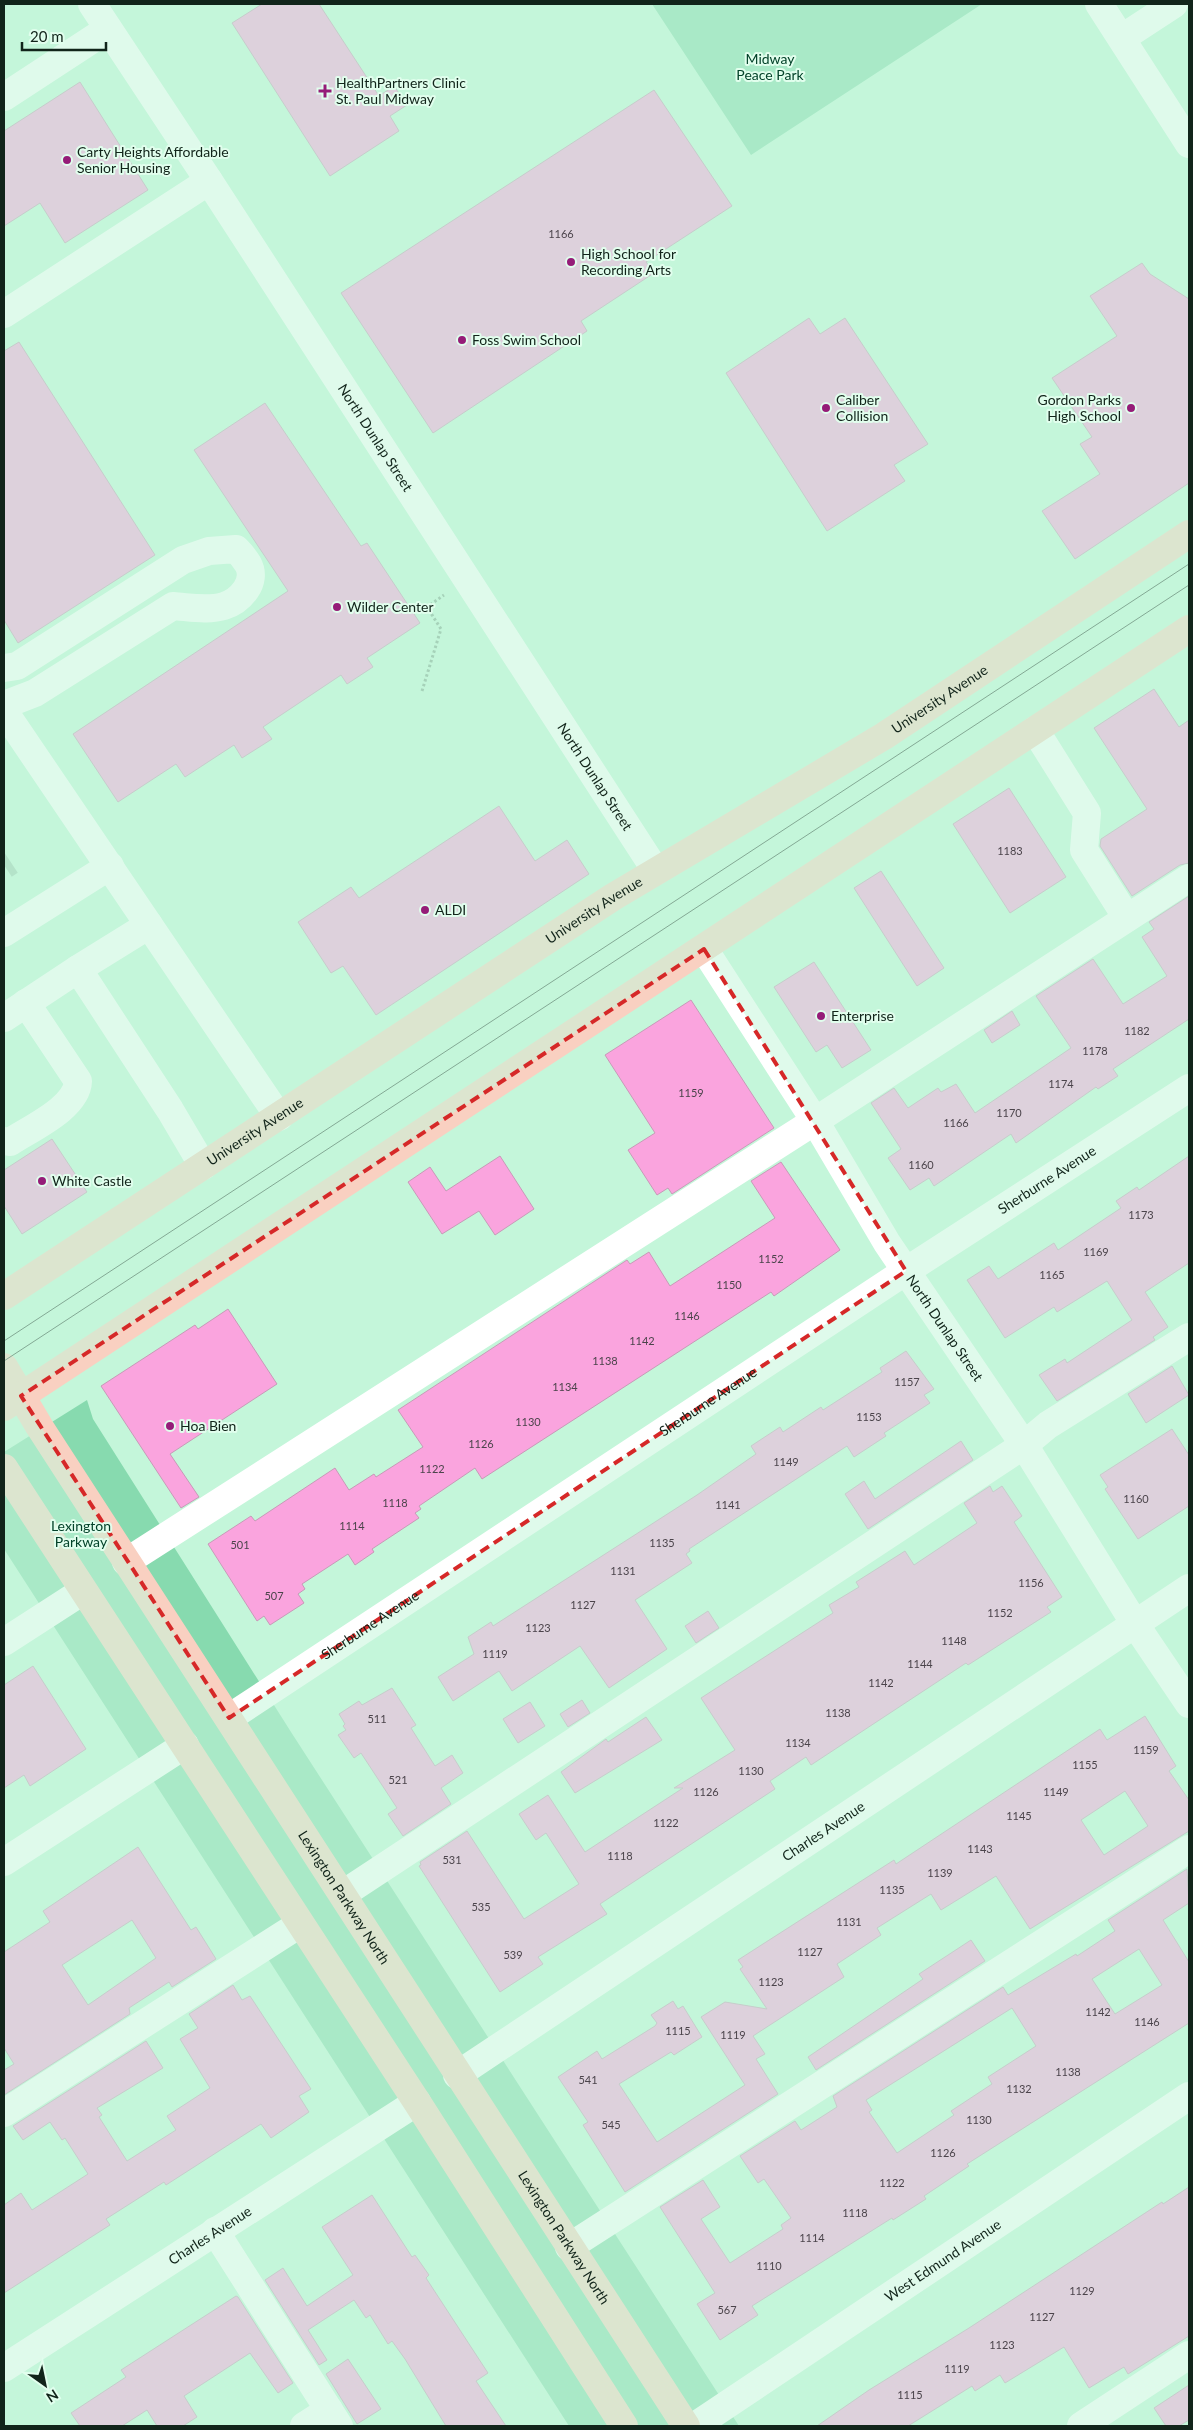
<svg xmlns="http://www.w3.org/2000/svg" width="1193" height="2430" font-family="Lato,sans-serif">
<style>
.green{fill:#87daaf}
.building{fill:#faa4de;stroke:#c79bb7;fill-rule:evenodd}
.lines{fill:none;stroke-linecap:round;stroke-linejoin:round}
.minor-tunnel{stroke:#a0ccb4;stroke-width:28;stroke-dasharray:28 14;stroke-linecap:butt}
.path{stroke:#80a691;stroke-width:3;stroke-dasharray:2.5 2.5;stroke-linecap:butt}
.minor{stroke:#fff;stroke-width:28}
.major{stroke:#f9d0c1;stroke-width:28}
.tram{stroke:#334c3f;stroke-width:1}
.marked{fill:none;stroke:#d62828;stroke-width:4;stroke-dasharray:10 6;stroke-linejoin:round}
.poi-dot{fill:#951c78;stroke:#e1feed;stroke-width:2}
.labels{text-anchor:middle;stroke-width:4;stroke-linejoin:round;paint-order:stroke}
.number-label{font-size:11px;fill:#4b444b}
.park-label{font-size:14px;fill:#034229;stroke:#e1feed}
.poi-label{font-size:14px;fill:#11241a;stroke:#e1feed;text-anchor:start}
.street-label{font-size:14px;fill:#11241a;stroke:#e1feed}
</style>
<rect width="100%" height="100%" fill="#c4f6da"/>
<!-- green -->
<path class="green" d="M652,4h330l-231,151z
M87,1400l6,19 198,313 448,694h-170l-565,-877v-97z"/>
<!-- building -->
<path class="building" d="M262,4h57l60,92 15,-10 13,19 -17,11 9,15 -69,45 -98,-153z
M80,82l68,108 -83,53 -25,-40 -36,23v-95z
M654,90l78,116 -86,56 8,11 -73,48 6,10 -154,102 -92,-140z
M1142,263l8,11 39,25v184l-114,76 -33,-48 58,-37 -20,-30 12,-7 -40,-59 65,-42 -27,-40z
M809,318l11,16 25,-16 83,126 -34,21 11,16 -78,50 -101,-158z
M19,342l136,213 -137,88 -14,-23v-269z
M265,403l96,143 6,-3 53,80 -53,35 6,9 -26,17 -6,-9 -78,52 9,12 -30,19 -8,-13 -49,32 -9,-13 -58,38 -45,-68 215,-143 -94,-141z
M1154,689l25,38 10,-7v143l-9,2 -48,31 -32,-50 1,-7 46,-30 -53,-81z
M1009,788l57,89 -56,36 -57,-89z
M499,806l36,55 32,-21 22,34 -213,141 -33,-49 -12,7 -33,-51 53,-35 8,11z
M881,871l63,97 -27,18 -63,-98z
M1189,896v123l-76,50 5,7 -20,13 -2,-2 -80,56 -5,-9 -77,52 -5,-8 -19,12 -22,-32 13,-9 -30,-46 23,-15 14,20 30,-20 3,4 15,-8 19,29 96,-65 -35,-52 57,-37 30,45 44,-28 -25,-39 12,-8 -5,-7z
M814,962l57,88 -29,18 -15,-23 -11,7 -42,-65z
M691,1000l83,128 -102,66 -4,-6 -11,7 -29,-45 27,-17 -50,-78z
M1012,1011l8,14 -28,18 -8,-13z
M52,1139l35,53 -65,42 -18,-28v-36z
M500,1156l34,53 -39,26 -16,-24 -37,23 -34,-52 22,-15 16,24z
M1189,1156v107l-44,29 23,35 -15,10 2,3 -98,61 -18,-26 26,-16 2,4 65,-43 -25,-39 -50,31 -3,-5 -49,31 -38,-58 22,-14 9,13 56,-36 4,7 63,-42 -5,-7 21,-14 2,3z
M781,1162l59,88 -66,46 -3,-4 -289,187 -7,-11 -56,38 2,3 -6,4 4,5 -47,31 2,3 -19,13 -7,-11 -46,30 3,5 -7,5 6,9 -34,22 -6,-9 -7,5 -49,-77 43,-28 4,5 80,-53 14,22 25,-16 2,3 47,-30 -25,-37 229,-150 3,4 19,-12 21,34 105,-68 -24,-37z
M228,1309l49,75 -107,70 29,43 -18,11 -80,-122 94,-61 3,4z
M906,1351l28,38 -10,6 6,8 -46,30 2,3 -32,21 -7,-11 -158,103 1,2 -4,3 6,9 -57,37 32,49 -58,39 -29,-42 -68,45 -13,-20 -46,30 -15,-24 36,-23 -6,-17 23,-15 2,4 204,-131 59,-41 -5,-8 29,-19 3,5 38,-25 2,3 59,-38 -2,-4z
M1172,1366l17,29 -43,28 -18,-29z
M1172,1429l17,26v51l-51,33 -33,-50 3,-2 -8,-12z
M961,1441l12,19 -105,69 -23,-35 19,-13 11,18z
M990,1486l3,6 9,-6 20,30 -8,6 48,75 -15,10 4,5 -83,53 -2,-2 -155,102 -5,-8 -36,24 5,8 -175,115 7,10 -69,43 5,7 -43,28 -81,-126 2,-1 -1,-3 47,-31 57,88 55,-35 -33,-51 -10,7 -17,-26 29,-19 37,57 98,-64h-9l61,-38 -34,-52 132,-85 -4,-8 30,-18 -3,-5 49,-31 9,14 63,-42 -13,-20z
M708,1611l11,17 -23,15 -11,-17z
M33,1666l53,83 -56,37 -6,-11 -20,13v-103z
M392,1688l24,37 -5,3 24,38 17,-11 11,18 -22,15 10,16 -48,32 -15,-22 9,-6 -36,-55 -7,5 -16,-23 8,-5 -3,-4 2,-2 -6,-10 20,-13 3,4z
M582,1700l8,13 -22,14 -8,-13z
M530,1702l15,24 -27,17 -15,-24z
M1145,1716l31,50 -7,5 20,29v31l-159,98 -34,-53 -55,34 -10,-16 -54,34 4,7 -44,29 7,13 -91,59 12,18 -9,5 22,35 -153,98 -42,-67 5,-3 -30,-45 39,-26 5,8 53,-33 2,-3 -6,-8 22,-14 5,8 5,-3 19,31 -28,18 -3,-3 -52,32 38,58 88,-57 -44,-68 24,-15 42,7 -27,-40 3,-2 -5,-7 156,-100 2,4 204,-135 7,11zM1125,1791l23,35 -44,29 -23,-35z
M646,1717l16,23 -87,53 -14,-21 45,-33 2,3z
M138,1847l53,83 5,-3 20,32 -44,28 -3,-5 -40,26 1,6 -126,81v-25l10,-6 -10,-16v-96l46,-30 -7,-11zM132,1920l24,38 -68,47 -26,-40z
M1187,1869l2,34 -26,17 26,42v61l-222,141 2,2 -45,30 2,3 -33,21 -1,-2 -140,88 6,9 -38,25 -23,-36 18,-11 -55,-86 43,-27 17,27 -19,12 29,44 53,-34 -2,-4 10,-7 -27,-39 -6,4 -18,-27 55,-35 6,9 36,-23 -4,-11 170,-109 5,8 68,-41 1,2 38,-25 -7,-11zM1139,1949l23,36 -47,29 -23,-35zM1012,2008l24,38 -48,31 4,7 -41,27 3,4 -57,38 -28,-41 3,-2 -6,-10z
M971,1940l14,21 -169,109 -8,-13 115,-78 -4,-5z
M233,1985l9,15 8,-4 61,93 -12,7 10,16 -38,26 -10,-14 -95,61 -2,-3 -58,37 4,6 -106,68v-88l17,-12 11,17 56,-36 -23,-36 -3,2 -12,-18 -27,18 -10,-14 133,-85 17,27 -66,40 5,7 -3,2 28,44 49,-31 -9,-14 43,-28 -30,-49 18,-11 -9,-14z
M1189,2187v149l-61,38 -4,-7 -35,21 -25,-41 -59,36 -5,-8 -25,16 -3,-5 -64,40h-91l52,-36 100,-62 193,-126 1,2z
M372,2195l40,62 3,-2 14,20 -3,3 62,95 -12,8 30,45h-60l-41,-67 -13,-18 -4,3 -18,-29 -4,3 -12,-18 -46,30 19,30 -8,5 -54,-85 18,-12 24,38 46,-31 -31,-48z
M236,2296l2,1 55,86 -15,10 -28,-40 -66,43 13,21 -14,9h-26l-10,-16 -25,16h-42l-9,-13 55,-36 -5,-7z
M348,2359l33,50 -24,15 -31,-50z
M1189,2385v35l-10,6h-13l-12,-18z"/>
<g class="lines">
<!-- minor-tunnel -->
<path class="minor-tunnel" d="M4,865l6,-4"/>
<!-- path -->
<path class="path" d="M422,691l19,-62 -14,-22 17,-12"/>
<!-- minor -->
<g class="minor">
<path id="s1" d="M92,4l117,177 447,690"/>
<path d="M1099,4l90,140"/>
<path d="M1122,38l52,-34"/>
<path d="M4,97l104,-68"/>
<path d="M4,314l205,-133"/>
<path d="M4,668l13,-2 166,-106 26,-9 27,-2c4,4 9,10 12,15 10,18 -8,37 -24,42 -16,5 -35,1 -51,0l-138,87 -31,12"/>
<path d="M4,711l275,406"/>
<path d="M1035,730l52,83 -3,37 43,68"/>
<path d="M4,933l106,-67"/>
<path id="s2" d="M704,949l111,172 72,122 137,202 111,179 54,80"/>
<path d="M78,969l71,-44"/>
<path d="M4,1018l74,-49 92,141 33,56"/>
<path d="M4,1141l6,1c21,-14 67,-34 68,-61l-52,-78"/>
<path d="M126,1562l689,-441 374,-243"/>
<path d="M4,1642l79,-51"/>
<path id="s3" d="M229,1718l677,-447 283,-183"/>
<path d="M4,1862l181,-117"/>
<path d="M343,1894l681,-449 24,-20 141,-88"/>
<path id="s4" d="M457,2075l732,-487"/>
<path d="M4,2113l296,-189"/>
<path d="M215,2231l124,195"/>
<path d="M569,2247l620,-398"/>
<path id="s5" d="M4,2368l413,-266"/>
<path d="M304,2426l25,-16"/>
<path id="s6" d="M695,2426l494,-330"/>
<path d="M1081,2426l108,-71"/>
</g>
<!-- major -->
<g class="major">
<path id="s7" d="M4,1296l609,-399 271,-161 305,-202"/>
<path id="s8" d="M4,1367l35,59 647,1000"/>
<path d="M4,1407l1185,-778"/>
<path d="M4,1468l413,634 207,324"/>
</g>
<!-- tram -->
<path class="tram" d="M4,1341l1185,-777
M4,1361l1185,-776"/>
</g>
<!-- marked area -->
<path d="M0 0H1193V2430H0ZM704,949l202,322 -677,447 -208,-322z" fill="#c4f6da" fill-opacity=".55" fill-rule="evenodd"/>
<path class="marked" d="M704,949l202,322 -677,447 -208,-322z"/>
<!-- markers -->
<g class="poi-dot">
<path d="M322.5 83.5h5v5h5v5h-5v5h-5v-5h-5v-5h5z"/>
<circle cx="67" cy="160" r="5"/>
<circle cx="571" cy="262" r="5"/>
<circle cx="462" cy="340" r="5"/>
<circle cx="826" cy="408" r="5"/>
<circle cx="1131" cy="408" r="5"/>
<circle cx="337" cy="607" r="5"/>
<circle cx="425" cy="910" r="5"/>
<circle cx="821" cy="1016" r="5"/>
<circle cx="42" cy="1181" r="5"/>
<circle cx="170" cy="1426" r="5"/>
</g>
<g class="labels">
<!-- number labels -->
<g class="number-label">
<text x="561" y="238">1166</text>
<text x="1010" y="855">1183</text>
<text x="1137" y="1035">1182</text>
<text x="1095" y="1055">1178</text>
<text x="1061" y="1088">1174</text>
<text x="691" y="1097">1159</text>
<text x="1009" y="1117">1170</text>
<text x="956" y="1127">1166</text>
<text x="921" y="1169">1160</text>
<text x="1141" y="1219">1173</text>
<text x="1096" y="1256">1169</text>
<text x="771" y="1263">1152</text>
<text x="1052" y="1279">1165</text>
<text x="729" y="1289">1150</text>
<text x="687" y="1320">1146</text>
<text x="642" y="1345">1142</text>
<text x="605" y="1365">1138</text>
<text x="907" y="1386">1157</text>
<text x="565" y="1391">1134</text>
<text x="869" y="1421">1153</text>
<text x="528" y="1426">1130</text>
<text x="481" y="1448">1126</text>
<text x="786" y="1466">1149</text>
<text x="432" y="1473">1122</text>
<text x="1136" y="1503">1160</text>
<text x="395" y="1507">1118</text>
<text x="728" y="1509">1141</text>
<text x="352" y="1530">1114</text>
<text x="662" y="1547">1135</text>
<text x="240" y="1549">501</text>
<text x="623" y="1575">1131</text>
<text x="1031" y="1587">1156</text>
<text x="274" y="1600">507</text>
<text x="583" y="1609">1127</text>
<text x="1000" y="1617">1152</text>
<text x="538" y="1632">1123</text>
<text x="954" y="1645">1148</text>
<text x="495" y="1658">1119</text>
<text x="920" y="1668">1144</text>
<text x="881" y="1687">1142</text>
<text x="838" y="1717">1138</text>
<text x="377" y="1723">511</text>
<text x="798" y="1747">1134</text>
<text x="1146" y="1754">1159</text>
<text x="1085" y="1769">1155</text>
<text x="751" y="1775">1130</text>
<text x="398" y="1784">521</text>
<text x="706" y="1796">1126</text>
<text x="1056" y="1796">1149</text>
<text x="1019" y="1820">1145</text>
<text x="666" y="1827">1122</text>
<text x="980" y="1853">1143</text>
<text x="620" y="1860">1118</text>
<text x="452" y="1864">531</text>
<text x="940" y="1877">1139</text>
<text x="892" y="1894">1135</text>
<text x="481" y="1911">535</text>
<text x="849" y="1926">1131</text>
<text x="810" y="1956">1127</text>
<text x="513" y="1959">539</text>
<text x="771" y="1986">1123</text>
<text x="1098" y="2016">1142</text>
<text x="1147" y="2026">1146</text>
<text x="678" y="2035">1115</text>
<text x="733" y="2039">1119</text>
<text x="1068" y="2076">1138</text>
<text x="588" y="2084">541</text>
<text x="1019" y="2093">1132</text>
<text x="979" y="2124">1130</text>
<text x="611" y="2129">545</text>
<text x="943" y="2157">1126</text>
<text x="892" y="2187">1122</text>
<text x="855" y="2217">1118</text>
<text x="812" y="2242">1114</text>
<text x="769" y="2270">1110</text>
<text x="1082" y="2295">1129</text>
<text x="727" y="2314">567</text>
<text x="1042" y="2321">1127</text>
<text x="1002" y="2349">1123</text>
<text x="957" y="2373">1119</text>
<text x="910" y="2399">1115</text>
</g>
<!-- park labels -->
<g class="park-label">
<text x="770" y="64">Midway<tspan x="770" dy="16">Peace Park</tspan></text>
<text x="81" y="1531">Lexington<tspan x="81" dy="16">Parkway</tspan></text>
</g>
<!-- poi labels -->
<g class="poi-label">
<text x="336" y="88">HealthPartners Clinic<tspan x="336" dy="16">St. Paul Midway</tspan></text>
<text x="77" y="157">Carty Heights Affordable<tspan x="77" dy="16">Senior Housing</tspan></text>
<text x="581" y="259">High School for<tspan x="581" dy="16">Recording Arts</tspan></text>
<text x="472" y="345">Foss Swim School</text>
<text x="836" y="405">Caliber<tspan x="836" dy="16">Collision</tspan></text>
<text x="1121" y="405" text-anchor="end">Gordon Parks<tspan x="1121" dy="16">High School</tspan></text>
<text x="347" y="612">Wilder Center</text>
<text x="435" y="915">ALDI</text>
<text x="831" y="1021">Enterprise</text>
<text x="52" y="1186">White Castle</text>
<text x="180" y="1431">Hoa Bien</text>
</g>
<!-- street labels -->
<g class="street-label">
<text dy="5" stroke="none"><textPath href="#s1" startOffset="518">North Dunlap Street</textPath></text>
<text dy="5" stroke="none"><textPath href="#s7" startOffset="1110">University Avenue</textPath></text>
<text dy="5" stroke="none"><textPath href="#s1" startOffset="922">North Dunlap Street</textPath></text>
<text dy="5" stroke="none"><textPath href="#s7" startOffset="705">University Avenue</textPath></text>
<text dy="5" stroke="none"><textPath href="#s7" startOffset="300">University Avenue</textPath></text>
<text dy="5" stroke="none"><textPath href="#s3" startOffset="979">Sherburne Avenue</textPath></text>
<text dy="5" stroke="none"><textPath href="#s2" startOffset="449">North Dunlap Street</textPath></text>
<text dy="5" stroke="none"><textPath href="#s3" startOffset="574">Sherburne Avenue</textPath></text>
<text dy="5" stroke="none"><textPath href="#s3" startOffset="169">Sherburne Avenue</textPath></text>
<text dy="5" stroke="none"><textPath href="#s4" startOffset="440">Charles Avenue</textPath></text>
<text dy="5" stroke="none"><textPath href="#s8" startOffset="630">Lexington Parkway North</textPath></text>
<text dy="5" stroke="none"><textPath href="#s5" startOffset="245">Charles Avenue</textPath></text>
<text dy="5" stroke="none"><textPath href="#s8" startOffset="1035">Lexington Parkway North</textPath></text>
<text dy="5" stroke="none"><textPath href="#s6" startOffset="298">West Edmund Avenue</textPath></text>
</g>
</g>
<!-- border -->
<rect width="1193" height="2430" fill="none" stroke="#11241a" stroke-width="10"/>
<!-- north arrow -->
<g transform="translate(45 2385) rotate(147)" stroke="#e1feed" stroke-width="4" paint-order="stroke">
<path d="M0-4L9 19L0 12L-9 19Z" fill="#11241a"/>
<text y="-8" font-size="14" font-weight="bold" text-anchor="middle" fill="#11241a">N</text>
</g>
<!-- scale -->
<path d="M22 42v8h84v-8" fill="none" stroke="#11241a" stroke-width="2.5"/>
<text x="30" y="42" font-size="15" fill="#11241a" stroke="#e1feed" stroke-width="4" paint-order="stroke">20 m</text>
</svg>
